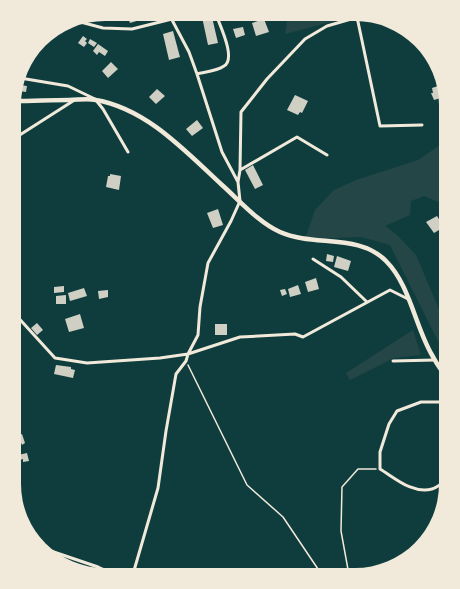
<svg xmlns="http://www.w3.org/2000/svg" width="460" height="589" font-family="'PT Serif',serif">
<style>
.green{fill:#244646}
.building{fill:#cfcfc3}
.lines{fill:none;stroke-linecap:round;stroke-linejoin:round}
.path{stroke:#f1e9da;stroke-width:1.5}
.minor{stroke:#f1e9da;stroke-width:3}
.primary{stroke:#f1e9da;stroke-width:4.5}
</style>
<rect width="100%" height="100%" fill="#0f3d3e"/>
<!-- green -->
<path class="green" d="M357,15l-72,19 3,-18z
M446,141v58l-5,4 -17,-7 -13,5 -1,14 -25,11 12,9 19,20 30,71v31l-56,-112 -29,-8 -56,2 10,-29 19,-20 22,-10 62,-20z
M413,330l8,25 -27,3 -44,22 -4,-7z"/>
<!-- building -->
<path class="building" d="M202,17h10l6,26 -10,2z
M232,17h10v1l-9,3z
M128,18h12v2l-10,3z
M264,19l5,13 -13,4 -4,-13z
M243,27l2,8 -9,3 -3,-9z
M173,31l7,26 -11,3 -6,-26z
M83,36l4,3 -2,2 2,2 -3,4 -6,-4z
M90,39l7,4 -3,4 -6,-4z
M98,44l10,7 -3,5 -6,-4 -2,3 -4,-4z
M111,62l7,7 -10,9 -6,-7z
M20,85l7,1 -1,6 -7,-1z
M438,86l2,4 1,8 -7,2 -3,-7h2l-1,-5z
M157,89l8,7 -9,8 -7,-7z
M295,95l13,6 -6,12 -2,-1 -2,3 -11,-5z
M197,120l6,8 -11,8 -6,-7z
M253,165l10,20 -8,4 -10,-19z
M110,174l11,2 -2,14 -13,-3 2,-11h2z
M218,209l5,16 -10,3 -6,-15z
M437,216l7,11 -10,6 -8,-11z
M327,254l7,2 -1,6 -7,-1z
M337,256l14,5 -3,10 -14,-4z
M316,278l3,11 -11,3 -3,-10z
M298,285l3,9 -11,3 -2,-8z
M64,286v6l-10,1v-6z
M84,288l3,8 -17,5 -2,-8z
M285,289l2,5 -5,2 -2,-6z
M108,290v7l-9,2 -1,-8z
M66,295v9h-10v-8z
M80,314l4,14 -15,4 -4,-13z
M37,323l6,7 -6,5 -6,-7z
M215,324h12v11h-12z
M56,365l15,2v2l4,1 -2,8 -19,-4z
M22,434l3,9 -3,2 -2,-5 -5,2 -1,-5z
M27,453l2,8 -6,1v-3l-3,1 -2,-5z"/>
<g class="lines">
<!-- path -->
<path class="path" d="M188,365l59,120 36,32 39,58
M349,575l-8,-44 1,-44 16,-18h18"/>
<!-- minor -->
<path class="minor" d="M357,17l23,109 42,-1
M73,20l30,8 29,1 40,-10
M197,74c8,-2 20,-3 27,-8 12,-7 -3,-38 -7,-49
M20,78l48,8 27,13 8,10 25,43
M15,138l58,-37
M240,170l57,-33 30,18
M238,182l2,-12 1,-58 26,-33 38,-40 22,-13 38,-11
M313,259l28,18 26,25
M14,313l41,45 32,5 73,-5 28,-4 52,-17 55,-3 8,3 87,-47 18,9
M393,361l42,-1
M446,481c-5,3 -10,7 -14,8 -20,5 -37,-11 -52,-20v-17l9,-28 8,-13 24,-9h25
M45,549l53,18 15,7
M133,574l25,-86 8,-57 10,-57 10,-13 2,-7 10,-19 2,-28 8,-44 23,-42 9,-20 -2,-19 -16,-30 -25,-78 -8,-22 -18,-34"/>
<!-- primary -->
<path class="primary" d="M15,101c18,0 36,-1 54,-1 9,0 18,-2 27,0 51,9 89,51 126,85 18,16 36,37 58,47 34,15 79,1 106,29 24,24 29,65 46,94 4,7 8,15 14,20"/>
</g>
<!-- crop -->
<path d="M0 0H460V589H0ZM105 21H355A84 84 0 0 1 439 105V484A84 84 0 0 1 355 568H105A84 84 0 0 1 21 484V105A84 84 0 0 1 105 21Z" fill="#f1e9da" fill-rule="evenodd"/>
</svg>
